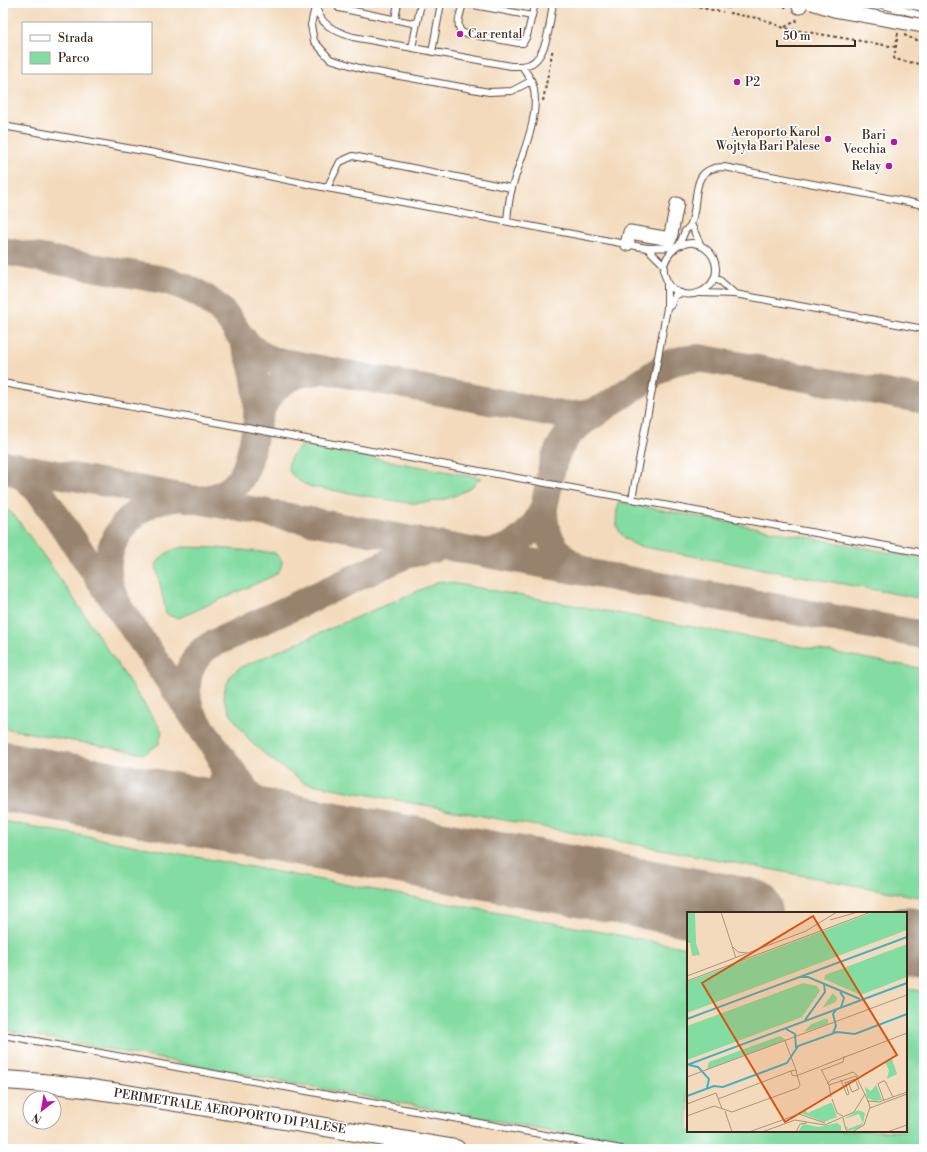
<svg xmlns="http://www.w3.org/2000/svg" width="927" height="1152" font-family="'Libre Bodoni',serif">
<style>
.green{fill:#83dca1;stroke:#5f8360}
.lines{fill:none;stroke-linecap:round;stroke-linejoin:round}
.taxiway{stroke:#97826d;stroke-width:28}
.runway{stroke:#97826d;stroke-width:70}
.lane-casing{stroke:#574436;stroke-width:8}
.street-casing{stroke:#574436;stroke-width:15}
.secondary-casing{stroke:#574436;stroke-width:20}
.path{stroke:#574436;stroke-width:2;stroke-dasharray:3 3;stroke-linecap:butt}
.lane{stroke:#fff;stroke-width:6}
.street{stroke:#fff;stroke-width:13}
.secondary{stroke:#fff;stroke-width:18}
.street-bridge-casing{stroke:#574436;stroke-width:15;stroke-linecap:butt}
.street-bridge{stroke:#fff;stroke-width:13}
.poi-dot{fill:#b5179e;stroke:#fff;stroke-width:1.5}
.labels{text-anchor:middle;stroke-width:3;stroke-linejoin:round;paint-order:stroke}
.poi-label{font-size:12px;fill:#3b2a1e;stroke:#fff;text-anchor:end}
.street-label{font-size:12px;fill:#3b2a1e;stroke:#fff}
.inset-river{fill:none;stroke:#44b0c2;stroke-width:2}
.inset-road{fill:none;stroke:#a9947d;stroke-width:1}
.view{fill:#d7540e;fill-opacity:0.15;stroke:#d7540e;stroke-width:2}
.inset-edge{fill:none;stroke:#3b2a1e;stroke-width:2}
</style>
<rect width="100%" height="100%" fill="#fff"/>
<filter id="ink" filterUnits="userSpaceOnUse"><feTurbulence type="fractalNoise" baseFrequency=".025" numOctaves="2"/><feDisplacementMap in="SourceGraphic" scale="8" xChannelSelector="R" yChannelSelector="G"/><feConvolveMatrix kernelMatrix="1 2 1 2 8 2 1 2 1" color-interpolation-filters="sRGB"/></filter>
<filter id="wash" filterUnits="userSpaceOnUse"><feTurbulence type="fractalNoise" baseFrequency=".012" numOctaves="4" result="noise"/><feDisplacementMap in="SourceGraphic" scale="16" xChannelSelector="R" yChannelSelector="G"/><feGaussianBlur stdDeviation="0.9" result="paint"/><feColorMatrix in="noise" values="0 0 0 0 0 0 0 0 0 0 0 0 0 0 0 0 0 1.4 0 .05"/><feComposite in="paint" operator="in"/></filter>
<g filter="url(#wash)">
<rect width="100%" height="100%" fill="#f3dabc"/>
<!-- green -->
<path class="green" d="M303,445l178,33c-17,19 -47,26 -72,25l-97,-16c-13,-5 -30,-14 -21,-30 3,-5 8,-9 12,-12z
M619,502l305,57v40l-286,-53c-22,-10 -25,-22 -19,-44z
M3,506l12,10 49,68 98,147 -3,13 -15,10 -141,-26z
M183,547l33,1 59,5 7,7c0,8 -2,11 -9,16l-94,42 -9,-2 -4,-3 -10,-48c6,-11 14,-15 27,-18z
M441,581l483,88v229l-619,-115 -33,-23 -20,-17 -19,-25 -9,-19 1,-11 6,-13 10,-8z
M3,821l685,127v183h218v-143l18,4v157h-274l-647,-119z"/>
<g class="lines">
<!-- taxiway -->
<path class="taxiway" d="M3,251l161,29c23,6 45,17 61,35 7,7 11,16 17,23 8,10 18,17 30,22l286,54c17,2 30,1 45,-6l67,-45 11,-3 18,-2 225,42
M242,338c12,26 17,51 15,80
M3,464l921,171
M7,468l20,11 15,16 178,260 24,33 12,15 15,11 15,10 22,8
M198,500c78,-8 35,-87 87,-119 10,-7 20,-9 32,-10
M483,552c29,1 51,-20 61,-45
M585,571c-26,-11 -42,-34 -41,-63 1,-7 3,-14 4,-21 3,-19 7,-35 19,-51 8,-10 20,-17 31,-24
M114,596c-18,-40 6,-82 46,-96 5,-2 11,-1 16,-2
M191,712c-7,-23 -6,-44 12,-62 4,-3 9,-6 14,-8l188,-87 32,-7
M176,807l20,-1 14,-7 11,-11 4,-15 -5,-18"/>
<!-- runway -->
<path class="runway" d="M3,776l745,137
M906,942l18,3"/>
</g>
</g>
<g filter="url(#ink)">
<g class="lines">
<!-- lane casing -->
<g class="lane-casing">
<path id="lane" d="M316,3c1,21 20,29 37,34l158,29c7,0 13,1 19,-2 18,-8 20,-44 23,-61
M340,3l-1,5 78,16
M463,3c-2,10 -9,24 0,30l55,10h5l4,-7 8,-33
M463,3l69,13
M875,3l49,13
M897,3l27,5
M728,5v-2
M315,7l-4,18 3,16 16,18 36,11 123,22 23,-1 19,-10
M395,19l3,-16
M412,48l9,-45
M432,52l9,-49
M3,126l152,27 172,35 320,60c10,-1 19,0 28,-1 6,-1 12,-5 18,-4 8,1 16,7 20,14 16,33 -36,55 -48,19 -4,-12 3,-22 12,-29
M327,188l13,-26 13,-6 158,32
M507,221c1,-11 2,-23 5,-33 8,-31 31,-74 20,-106 -2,-5 -7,-11 -10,-16
M691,224l10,22
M679,245c2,-4 4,-9 6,-14 2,-2 5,-5 6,-7 9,-23 -3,-57 33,-57l200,38
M647,248l17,17
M715,276l20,18
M700,293l35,1 189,35
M667,308l4,-3 3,-9 7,-3
M3,383l921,170
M632,499l35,-191v-26
M3,1035l618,114"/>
</g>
<!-- street casing -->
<g class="street-casing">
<path id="street" d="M799,7l3,-4
M627,244l3,-12 40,7 7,-35"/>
</g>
<!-- secondary casing -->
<g class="secondary-casing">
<path id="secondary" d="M3,1080c61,3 120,14 180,23 91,15 182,30 273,46"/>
</g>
<!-- path -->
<path class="path" d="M675,3l48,9
M766,3l18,3 4,3
M729,13l33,6 22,9 112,19
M785,27l11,-6 1,-2
M898,33l-4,26 30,6
M904,35l9,4 11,3
M543,101l10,-53"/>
<!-- lane -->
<use href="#lane" class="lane"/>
<!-- street -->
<use href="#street" class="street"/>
<!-- secondary -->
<use href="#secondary" class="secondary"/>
<!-- street-bridge casing -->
<g class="street-bridge-casing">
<path id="street-bridge" d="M812,3l22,7 90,16"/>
</g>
<!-- street-bridge -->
<use href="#street-bridge" class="street-bridge"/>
</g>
</g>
<!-- markers -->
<g class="poi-dot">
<circle cx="460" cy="34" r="4"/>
<circle cx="737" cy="82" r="4"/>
<circle cx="828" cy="139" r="4"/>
<circle cx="894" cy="142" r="4"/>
<circle cx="889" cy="166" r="4"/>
</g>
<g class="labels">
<!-- poi labels -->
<g class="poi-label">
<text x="468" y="38" text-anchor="start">Car rental</text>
<text x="745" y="86" text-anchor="start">P2</text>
<text x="820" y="136">Aeroporto Karol<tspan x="820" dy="14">Wojtyła Bari Palese</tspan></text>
<text x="886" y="139">Bari<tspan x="886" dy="14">Vecchia</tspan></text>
<text x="881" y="170">Relay</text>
</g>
<!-- street labels -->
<g class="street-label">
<text transform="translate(230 1111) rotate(9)" y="4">PERIMETRALE AEROPORTO DI PALESE</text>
</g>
</g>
<!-- overview -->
<g transform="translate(687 912)">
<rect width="220" height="220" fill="#f3dabc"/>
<path d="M0,0h8l1,31 4,12 -8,1 -2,-13h-3zM187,0h33v18l-220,83v-31zM220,32v33l-46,18 -37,-16 1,-4zM116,71l14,3 3,5 -18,26 -115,43v-34zM146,81l4,5 -1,4 -14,6zM137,107h4v5l-24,8 6,-7zM93,124l6,4 -79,29 2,-7zM205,147l5,15 -10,5 2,-9 -4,-8zM189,173l2,4 4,11 -7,1 -8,-3 -2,-11 6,4zM143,191h2l5,14 -13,5 -23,-9 4,-3 3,3zM171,198l7,3 -2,11 -4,4 -10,3 -3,-3 1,-2 1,3 15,-6 -4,-9 -15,5 2,5 -2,-5zM150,211l4,3v6h-43l5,-8 16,3z" fill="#83dca1"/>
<path class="inset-river" d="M113,65h8l52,22M153,80l4,6 -3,9M0,107l220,-82M118,108l20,-28 -1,-8M99,117l9,5 1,14M146,121l3,-7 -3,-12 3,-4M0,153l220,-82M2,153l9,2 11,12 -2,9M0,184l27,-10 9,1 64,-24 11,-17 39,-14 18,2 52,-20"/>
<path class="inset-road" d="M34,0l15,46M143,8l28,-8M46,35l5,5 9,1M0,64l119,-45 31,-19M0,69l184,-69M98,129l11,29M134,157l8,16M135,158l21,-8 1,-6M110,163l-1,-5 -5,1 1,4 4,1 111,-43M0,165l220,-82M154,168l6,15 2,-1 -4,-12M158,171l10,-4 4,10 -7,3 -4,-10M140,172l4,-4 22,-8 5,4M144,185l-2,-12 27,-9 12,25M31,187l73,-28M145,187l5,14 6,3M180,189l12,1 28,-10M197,189l-6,-17 5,-3h2l8,16M0,192l29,-11 6,16M183,196l37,-14M38,199l7,21M0,204l27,-10 18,6 66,-24 2,-3 -3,-10M156,206l3,12 3,2M62,220l50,-18 26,9M75,220l33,-12 30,5 29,-13 11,-18M109,220l4,-8 7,-1M165,220l12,-7 6,-18 -2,-6M200,220l20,-7"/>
<path class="view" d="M126,4l84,139 -112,67 -83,-139z"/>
<rect width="220" height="220" class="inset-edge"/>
</g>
<!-- margin -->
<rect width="927" height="1152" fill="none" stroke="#fff" stroke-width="16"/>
<!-- legend -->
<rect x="22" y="22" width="130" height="52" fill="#ffffff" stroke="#b1aaa5"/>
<rect x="30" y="35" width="20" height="6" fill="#ffffff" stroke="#b1aaa5"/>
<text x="58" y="42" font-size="12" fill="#3b2a1e">Strada</text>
<rect x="30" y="52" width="20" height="12" fill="#83dca1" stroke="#b1aaa5"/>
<text x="58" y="62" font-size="12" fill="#3b2a1e">Parco</text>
<!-- north arrow -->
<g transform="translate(42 1110) rotate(211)"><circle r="19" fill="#ffffff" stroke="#b1aaa5"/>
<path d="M0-3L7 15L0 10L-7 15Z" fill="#b5179e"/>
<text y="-6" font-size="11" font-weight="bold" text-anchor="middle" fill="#3b2a1e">N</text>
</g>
<!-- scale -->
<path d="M777 40v6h78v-6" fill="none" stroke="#3b2a1e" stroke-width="2"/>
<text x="783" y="40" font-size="12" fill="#3b2a1e" stroke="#ffffff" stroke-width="3" paint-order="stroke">50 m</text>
</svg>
